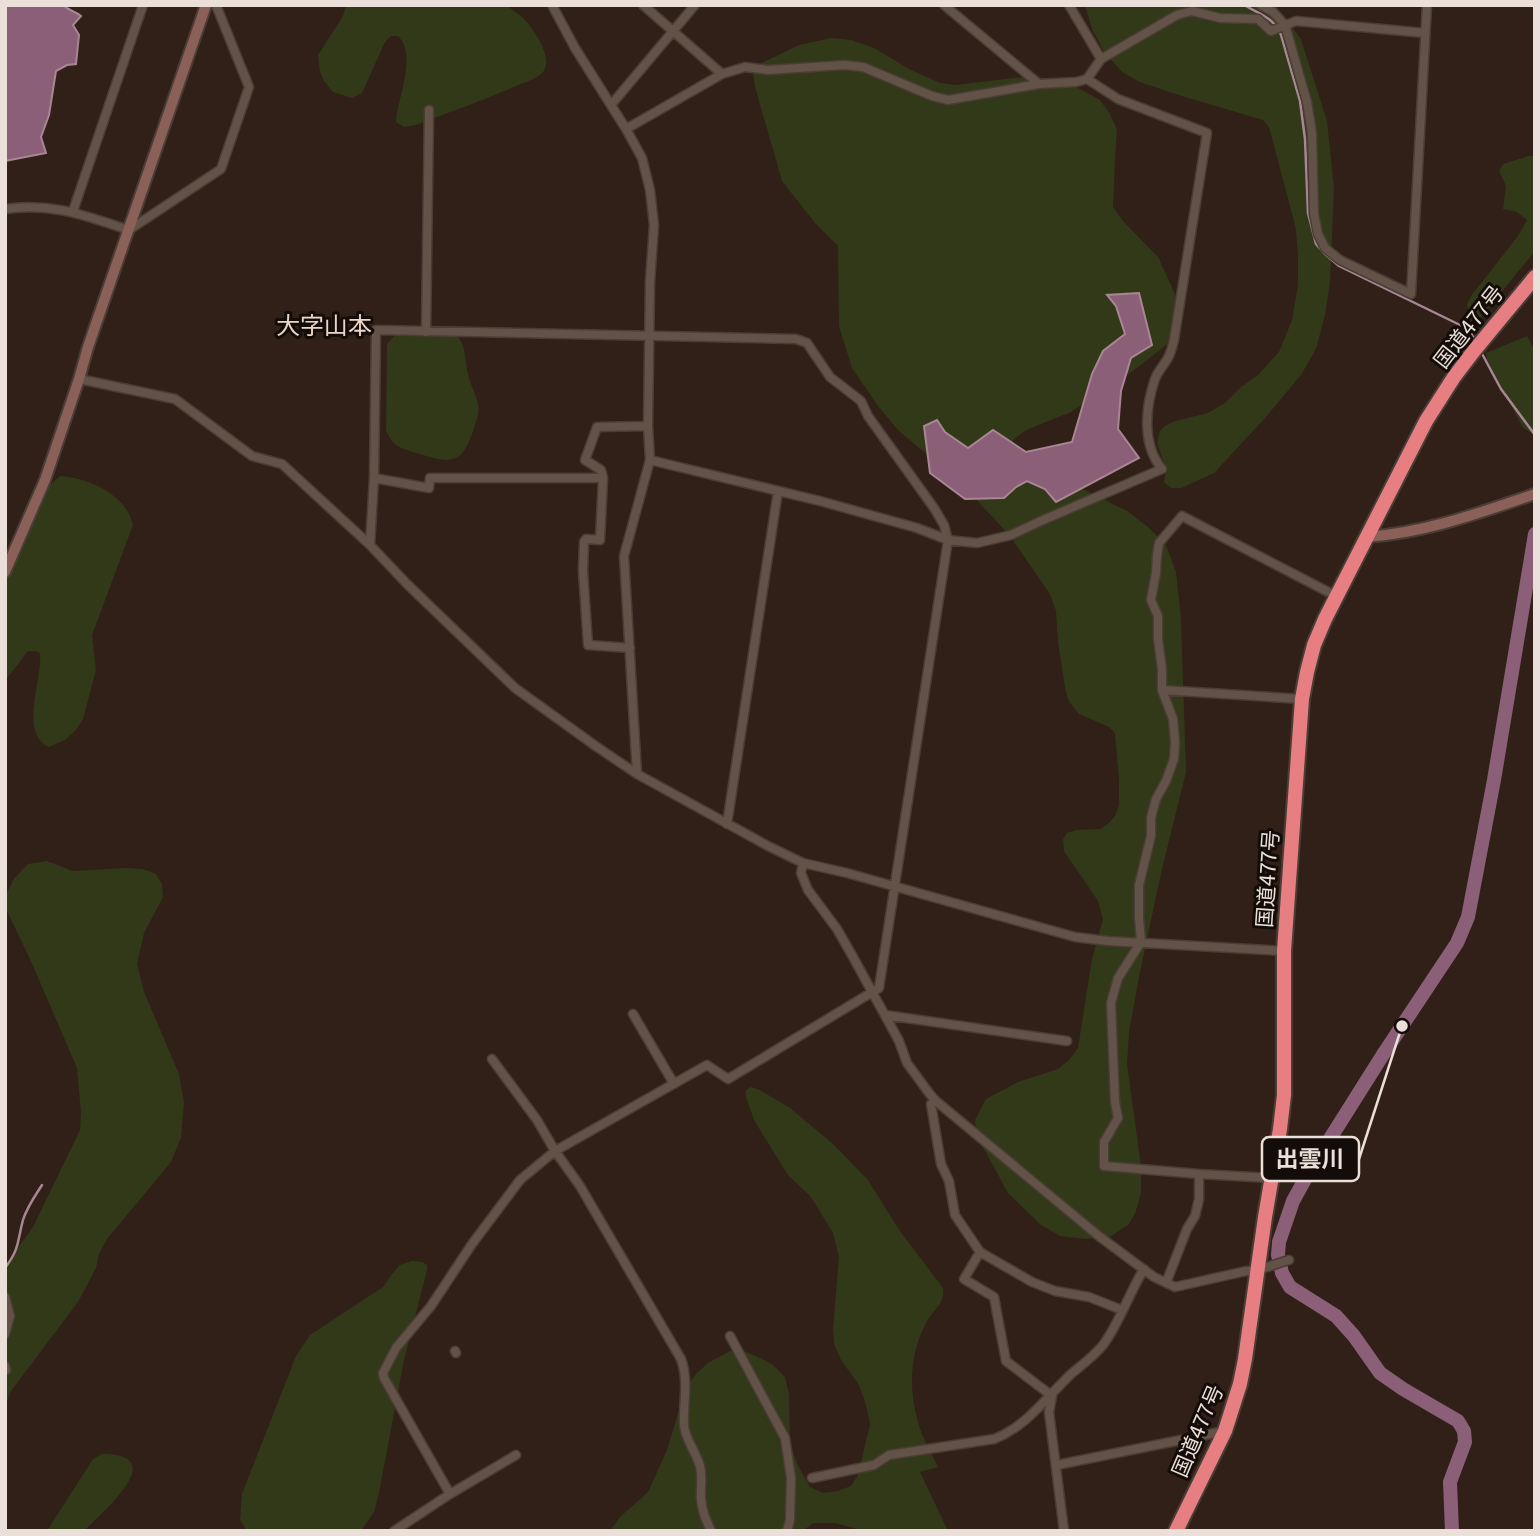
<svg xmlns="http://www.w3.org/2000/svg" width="1540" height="1536" font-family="Georgia,'Noto Sans JP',serif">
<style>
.green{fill:#323918}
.water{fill:#8b5f77;stroke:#a88694;stroke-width:2}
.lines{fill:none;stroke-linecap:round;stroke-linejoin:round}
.stream{stroke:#a88694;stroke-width:2.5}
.river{stroke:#8b5f77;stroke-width:14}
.street-casing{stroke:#4a3d36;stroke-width:11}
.secondary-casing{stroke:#4a3d36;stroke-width:14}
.highway-casing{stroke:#4a3d36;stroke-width:18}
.street{stroke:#635247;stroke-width:8}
.secondary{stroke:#8b6059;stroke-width:10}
.highway{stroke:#e77f82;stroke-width:14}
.labels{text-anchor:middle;stroke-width:6;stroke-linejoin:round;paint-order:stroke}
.street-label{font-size:21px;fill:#eae0d9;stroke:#130c08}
.quarter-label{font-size:24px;fill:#ead5c8;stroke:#130c08}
.leader{fill:none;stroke:#eae0d9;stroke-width:2.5}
.callout-dot{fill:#eae0d9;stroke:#130c08;stroke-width:2.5}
.callout{fill:#130c08;stroke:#eae0d9;stroke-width:2.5}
.callout-label{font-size:23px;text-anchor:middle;font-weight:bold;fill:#eae0d9}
</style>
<rect width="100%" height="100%" fill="#302017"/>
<!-- green -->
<path class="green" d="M346,5h161c5,5 12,9 17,14 10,10 30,40 19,53 -6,7 -17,10 -25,13 -33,15 -68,27 -102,40l-12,2 -8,-5c1,-24 22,-67 2,-86h-7l-6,6 -23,51 -10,5 -19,-6 -9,-11 -4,-9 -2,-17 25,-39z
M1085,5h190l26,34 26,82 7,68 -4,93 -5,33 -9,34 -15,26 -36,43 -51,55 -33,15h-10l-7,-6 2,-13 -9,-26 3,-12 5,-5 10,-5 33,-8 17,-10 16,-16 17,-12 21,-23 13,-32 6,-35v-28l-2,-28 -27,-102 -6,-7 -81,-24 -42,-14 -18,-10 -19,-22 -11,-21z
M831,38l20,2 23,8 35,21 31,14 15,2 68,-8 24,1 20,4 33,18 10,14 7,16 -2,29 -2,48 9,13 36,37 16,35 7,34 -12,17 -39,30 -59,39 -45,18 -13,10 -1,14 115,57 21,16 18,18 10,27 5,47 5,153 -25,101 -21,99 -11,60 -2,32 14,102v27l-6,21 -7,11 -17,11 -25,3 -26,-3 -19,-11 -33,-32 -32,-59 -1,-14 11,-21 32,-17 40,-13 11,-9 9,-12 14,-89 11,-40 -5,-18 -34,-50 -1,-12 4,-6 9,-3 24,-1 8,-5 7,-8 4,-11v-25l-4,-47 -6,-6 -30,-13 -9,-11 -4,-10 -8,-51 -2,-31 -6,-17 -40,-58 -50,-54 -61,-51 -21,-25 -26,-38 -13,-42 -1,-80 -23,-23 -33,-42 -27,-94 -2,-14 3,-7 43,-21z
M1528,156h7v95l-59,72 -5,-3 -4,-15 4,-9 47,-60 9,-16 -10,-8 -14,-3 3,-23 -7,-15 4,-7z
M440,328c7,2 14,4 19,10 7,9 6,25 9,36 2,11 9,21 10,31 2,9 -3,18 -5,26 -12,35 -22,32 -54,23 -17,-6 -25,-6 -33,-23l1,-87 7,-8z
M1527,336l8,15v84l-12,-7 -36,-68 -1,-7z
M60,476c29,2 66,18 73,49l-41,110 4,35 -13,49 -7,11 -11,10 -16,7c-31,-13 -6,-69 -9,-94l-5,-2h-7l-23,30v-124l36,-64z
M47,861l26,10 52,-3 18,1 13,5 6,10 1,13 -19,36 -7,31 7,28 35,82 5,29 -3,35 -10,24 -64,77 -8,15 -3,14 -18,34 -67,89 -6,16v-141l28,-39 47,-97 1,-17 -4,-45 -47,-109 -24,-50 -1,-13 9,-17 14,-15z
M751,1087l9,3 30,18 42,35 36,37 31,50 44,58c2,16 -9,21 -16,33 -17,32 -19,66 -9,101 4,15 13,30 20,45l-18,5 28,59h-84l-29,-8h-22l-10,8h-193l10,-14 28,-25 19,-42 18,-60 11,-16 12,-11 22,-12 16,1 14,6 12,6 13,13 4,17 1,49 7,21 13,23 13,6 15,-2 13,-5 7,-11 12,-51 -4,-19 -7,-20 -18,-25 -7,-16 -1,-15 6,-72 -6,-24 -22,-36 -23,-22 -34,-55 -8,-23v-7z
M412,1261l10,1 5,3v5l-23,90 -25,133 -5,19 -13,19h-114l-7,-11 2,-26 54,-138 14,-21 73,-48 9,-13 8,-9z
M102,1454c70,0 1,57 -18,77h-37l46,-72z"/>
<!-- water -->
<path class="water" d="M5,5h58c6,6 12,6 18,11l-8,9 6,10 -3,29 -9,1 -11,6 -7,44 -8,22 5,16 -41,8z
M1139,293l13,52 -21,13 -10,33 -3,38 21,29 -83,44 -11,-13 -18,-8 -11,6 -12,11 -39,1 -35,-26 -6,-47 13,-6 8,12 23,16 25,-18 33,22 46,-10 20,-68 11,-23 22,-17 -9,-28 -9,-11z"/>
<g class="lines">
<!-- stream -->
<path class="stream" d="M1244,5c16,9 30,13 37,30l19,66 5,38 3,74 8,31 8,9 15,13 119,58 12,7 5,10
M1480,350l21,39 34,46
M5,1268c15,-20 12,-26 18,-48 4,-13 12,-24 19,-35"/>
<!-- river -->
<path class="river" d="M1452,1531l-2,-49 15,-40 -1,-11 -6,-10 -55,-32 -23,-16 -26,-37 -18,-20 -46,-29 -8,-14 -4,-18 1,-13 14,-41 16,-29 75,-119 73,-110 11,-26 26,-137 41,-246"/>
<!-- street casing -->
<g class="street-casing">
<path id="street" d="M552,5l23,43 51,81 16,29 8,32 4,35 -4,57 -2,144 2,34 -26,96 13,218
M643,5l79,69
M944,5l95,79
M1069,5l32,54
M1261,5l12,7 12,13 22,77 5,31 2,81 4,20 7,14 15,12 71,34 16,-289
M611,105l84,-100
M626,129l96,-55 23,-7 23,3 76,-5 19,2 69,29 16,4 91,-16 37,-2 11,-3 14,-20 76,-44 15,-4 28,7 38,1 13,12 25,-10 129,12
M5,209c46,-7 81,7 124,21l92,-61 28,-82 -33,-82
M73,211l70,-206
M426,332l3,-222
M79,379l96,20 77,57 30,8 88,81 37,39 108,104 82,59 40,27 131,72 35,17 -2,10 7,17 29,39 16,28 46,84 8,22 22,30 7,8 164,136 54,40 21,10 71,-16c15,0 28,-7 43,-11
M650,460l170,41 97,27 31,12 29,3 34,-8 32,-15 119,-51c-20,-24 -17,-61 -7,-90 3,-8 10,-15 14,-23 2,-5 4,-11 5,-16l33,-207 -89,-34 -31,-20
M374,478l55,10 1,-10h173
M370,545l4,-67 2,-148 420,9 11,4 23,34 31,24 7,15 66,92 10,17 4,15 -69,448 -151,91 -21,-14 -152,86 -35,29 -48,64 -41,62 -35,42 -13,25 1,5 66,116
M630,648l-42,-3 -5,-74 1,-29 2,-3 14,1 3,-62 -2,-8 -16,-10 12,-33 51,-1
M1162,690l140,9
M727,824l51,-333
M803,863l44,10 228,64 33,4 176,10
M633,1014l41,70
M885,1015l182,26
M492,1059l45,61 18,31 25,35 101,173c8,22 2,43 3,66 1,14 12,27 16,41 3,12 0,22 1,33 1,12 5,21 10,32
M936,1101l-5,3 10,60 8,17 6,34 25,37 52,30 23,9 34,6 33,13
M1271,1178l-72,-4 -95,-8v-24l14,-24 -3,-16 -4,-99 7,-25 23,-36 -2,-24v-33l12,-49v-18l5,-19 10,-18 8,-22 1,-17 -2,-23 -11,-29v-21l-4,-30v-23l-7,-16 5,-27 1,-18 2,-12 23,-27 154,80
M980,1252l-16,27 30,18 12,64 46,35
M1166,1283l21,-54 8,-13 4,-17v-25
M5,1297l5,19 -5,18
M730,1336l55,102 6,40 -1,42 -3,11
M455,1351l1,2
M5,1366l1,4
M1052,1396l-3,16 15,119
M1057,1465l168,-34
M812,1478l62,-13 15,-10 105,-16c32,-12 53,-42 77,-65 11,-9 23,-18 32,-29 17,-23 26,-52 41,-76
M394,1531l56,-37 66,-39"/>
</g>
<!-- secondary casing -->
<g class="secondary-casing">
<path id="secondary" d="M1366,537c59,-4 113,-24 169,-43
M5,572l40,-92 34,-101 9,-32 118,-342"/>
</g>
<!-- highway casing -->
<g class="highway-casing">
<path id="highway" d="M1176,1531l49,-100 15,-47 5,-25 20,-142 15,-88 4,-34v-144l18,-252 5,-27 7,-27 11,-26 101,-198 28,-44 19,-25 62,-75"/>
</g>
<!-- street -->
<use href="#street" class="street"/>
<!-- secondary -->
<use href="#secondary" class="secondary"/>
<!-- highway -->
<use href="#highway" class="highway"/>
</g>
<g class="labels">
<!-- street labels -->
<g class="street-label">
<text transform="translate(1469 327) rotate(-52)" y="7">国道477号</text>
<text transform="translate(1268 879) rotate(-86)" y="7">国道477号</text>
<text transform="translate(1198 1431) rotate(-67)" y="7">国道477号</text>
</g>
<!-- quarter labels -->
<g class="quarter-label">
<text x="324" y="334">大字山本</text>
</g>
</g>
<!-- callouts -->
<path class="leader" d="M1402 1026L1359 1159"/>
<circle class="callout-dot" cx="1402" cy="1026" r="7"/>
<rect class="callout" x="1262" y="1137" width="97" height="44" rx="7"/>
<g class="callout-label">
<text x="1310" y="1167">出雲川</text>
</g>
<!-- border -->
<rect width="1540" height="1536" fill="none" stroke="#eae0d9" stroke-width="14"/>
</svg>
